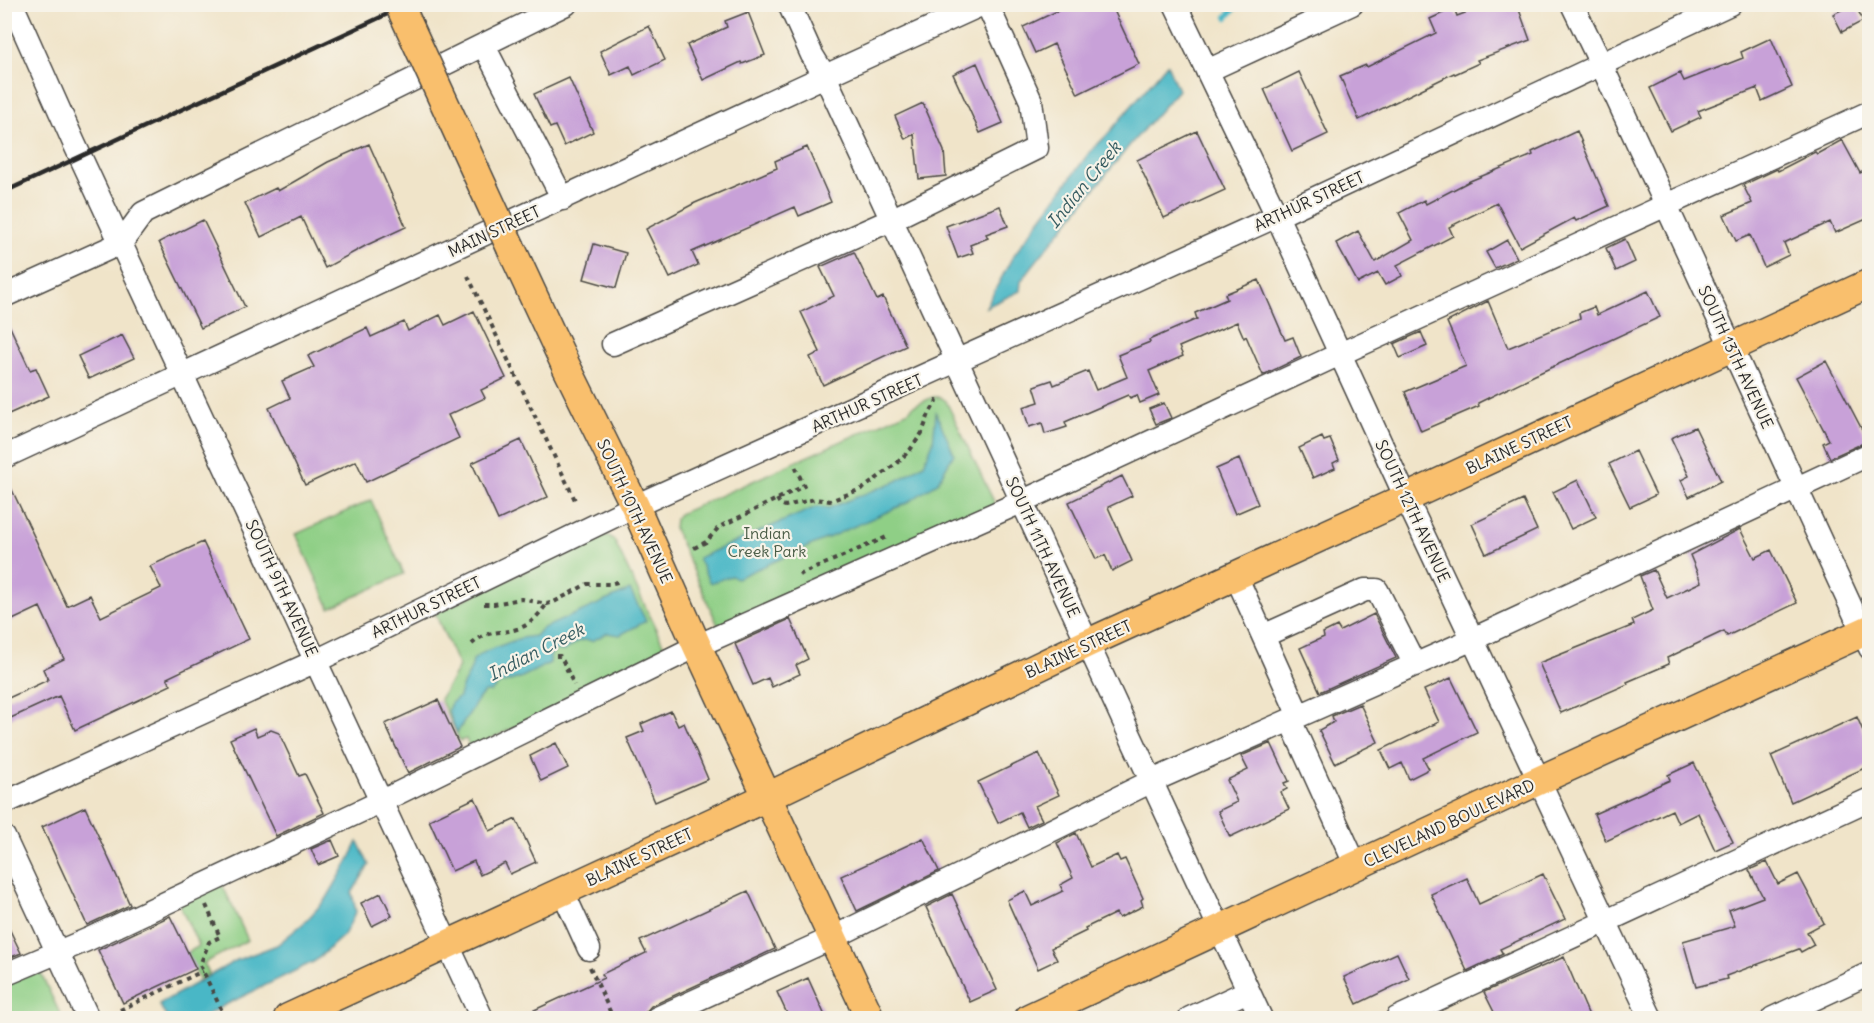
<svg xmlns="http://www.w3.org/2000/svg" width="1874" height="1023" font-family="Delius,sans-serif">
<style>
.green{fill:#8fcf86;stroke:#5d7d58;stroke-width:1.5}
.water{fill:#4ab7c6;stroke:#3a7178;stroke-width:1.5}
.lines{fill:none;stroke-linecap:round;stroke-linejoin:round}
.stream{stroke:#4ab7c6;stroke-width:6}
.building{fill:#c8a1d8}
.minor-casing{stroke:#494743;stroke-width:25}
.major-casing{stroke:#494743;stroke-width:31}
.path{stroke:#494743;stroke-width:4;stroke-dasharray:4.5 4.5;stroke-linecap:butt}
.minor{stroke:#fff;stroke-width:22}
.major{stroke:#f9bf6d;stroke-width:28}
.rail{stroke:#2b2b2b;stroke-width:4.5}
.major-bridge-casing{stroke:#494743;stroke-width:31;stroke-linecap:butt}
.major-bridge{stroke:#f9bf6d;stroke-width:28}
.labels{text-anchor:middle;stroke-width:4.5;stroke-linejoin:round;paint-order:stroke}
.street-label{font-size:16px;fill:#2b2b2b;stroke:#f7f3e8}
.park-label{font-size:16px;fill:#495c46;stroke:#f7f3e8}
.water-label{font-size:18px;font-style:italic;fill:#365c61;stroke:#f7f3e8}
</style>
<rect width="100%" height="100%" fill="#f7f3e8"/>
<filter id="ink" filterUnits="userSpaceOnUse"><feTurbulence type="fractalNoise" baseFrequency=".0167" numOctaves="2"/><feDisplacementMap in="SourceGraphic" scale="12" xChannelSelector="R" yChannelSelector="G"/><feConvolveMatrix kernelMatrix="1 2 1 2 8 2 1 2 1" color-interpolation-filters="sRGB"/></filter>
<filter id="wash" filterUnits="userSpaceOnUse"><feTurbulence type="fractalNoise" baseFrequency=".008" numOctaves="4" result="noise"/><feDisplacementMap in="SourceGraphic" scale="24" xChannelSelector="R" yChannelSelector="G"/><feGaussianBlur stdDeviation="1.35" result="paint"/><feColorMatrix in="noise" values="0 0 0 0 0 0 0 0 0 0 0 0 0 0 0 0 0 1.4 0 .05"/><feComposite in="paint" operator="in"/></filter>
<g filter="url(#wash)">
<rect width="100%" height="100%" fill="#f0e4c9"/>
<!-- green -->
<path class="green" d="M933,397h7l6,4 50,105 -275,126 -47,-104 1,-9 4,-5 230,-103 4,-5z
M371,500l33,74 -74,34 -34,-74z
M602,535l7,1 5,4 55,117 -199,91 -4,-9 -6,2 -20,-42 19,-32 -24,-54z
M221,882l27,58 -44,23 5,11 -10,5 -12,-26 12,-7 -21,-44z
M34,959l28,59h-57l-1,-46z"/>
<!-- water -->
<path class="water" d="M1167,64l11,26 -49,56 -95,118 -13,17 -1,10 -34,16 26,-49 25,-35 52,-70 18,-18z
M936,413l18,41 -17,29 -30,20 -170,75 -6,-2 -21,7 -12,-25 118,-51 13,1 68,-27 27,-17 9,-22z
M630,590l16,31 -26,14 -13,-2 -15,8c-13,-4 -19,5 -28,10l-9,-1 -5,6v7l-30,15 -20,6 -10,8h-5l-6,6 -22,35 -9,-23 3,-7 8,-6c2,-14 13,-23 14,-37l13,-9 35,-13 14,-2 6,-7z
M358,842l11,23 -17,28 4,19 -12,23 -29,26 -92,45 -22,12h-34l-8,-14 78,-44 40,-15 28,-23 22,-24 21,-36z"/>
<g class="lines">
<!-- stream -->
<path class="stream" d="M1227,17l11,-13"/>
</g>
<g id="blocks">
<!-- building -->
<path class="building" d="M1072,4h39l28,60 -61,30 -24,-50 -19,9 -12,-26z
M1489,4h28l13,36 -53,20 2,3 -24,11 -1,-1 -95,47 -19,-44 26,-11 1,2 69,-34 -6,-14 24,-11 3,8z
M1853,4h2l8,17 -21,11 -9,-18z
M748,12l17,43 -23,9 -1,-2 -38,18 -16,-35 40,-18 -2,-6z
M649,26l16,34 -31,15 -4,-9 -19,9 -11,-24z
M1771,38l21,49 -30,14 -5,-13 -59,23 3,6 -30,14 -21,-43 30,-15 4,8 59,-23 -2,-6z
M977,63l26,60 -23,10 -27,-59z
M1299,72l29,62 -36,17 -28,-62z
M569,78l24,54 -29,14 -9,-20 -5,2 -16,-34z
M923,103l21,48 2,25 -27,3 -5,-45 -9,5 -10,-23z
M1197,131l28,59 -61,28 -27,-58z
M1577,131l32,75 -33,15 -2,-3 -54,29 -23,-44 -48,24 4,9 -56,29 5,11 -17,9 -7,-12 -20,10 -22,-40 22,-12 17,31 38,-22 -14,-27 25,-13 2,4 44,-23 63,-26 -1,-3z
M1842,140l18,33 9,-4v49l-34,15 -5,-11 -46,21 5,12 -25,12 -14,-32 -14,6 -12,-26 28,-12 -9,-18 34,-16 1,2 37,-19 2,2z
M369,144l37,83 -39,18 -42,23 -24,-51 -40,20 -16,-34 31,-15 2,3 50,-29z
M807,147l24,55 -32,14 -4,-9 -103,45 6,13 -28,13 -24,-49 49,-26 82,-35 -2,-7z
M1000,206l8,20 -22,8 2,4 -18,7 3,8 -15,5 -12,-32z
M203,220l42,87 -44,21 -42,-86z
M1625,239l10,23 -19,9 -10,-23z
M1507,240l10,18 -22,10 -9,-16z
M594,244l32,9 -10,35 -32,-9z
M854,252l23,48 6,-3 23,49 -83,39 -13,-28 10,-5 -19,-40 33,-16 -14,-29z
M1259,280l26,60 8,-3 8,20 -38,18 -17,-39 -2,2 -7,-16 -58,25 4,9 -34,15 10,24 -19,8 -3,-8 -7,3 -2,-3 -63,27 2,5 -22,7 -3,-11 -13,4 -6,-20 16,-5 -5,-16 18,-6 2,5 34,-14 8,19 31,-13 -9,-22 32,-13 -1,-2 48,-21 -2,-6 32,-14 -2,-5z
M1648,291l12,26 -125,58 -57,28 1,3 -58,25 -16,-39 61,-26 -19,-44 41,-21 20,47 72,-30 -1,-5 15,-6 3,8z
M474,311l32,67 -25,12 4,8 -37,17 11,23 -93,44 -10,-21 -51,24 -36,-77 21,-10 -8,-17 32,-14 -6,-11 59,-28 4,9 33,-15 4,9 32,-16 5,10z
M4,314l26,56 6,-2 13,28 -45,20z
M1421,332l6,14 -27,12 -6,-14z
M122,335l12,23 -45,21 -11,-23z
M1826,361l42,80 -38,17 -7,-15 6,-3 -33,-63z
M1164,403l7,15 -15,6 -7,-15z
M1695,427l26,54 -32,16 -8,-17 8,-4 -18,-38z
M1322,437l2,4 6,-2 9,21 -6,3 2,5 -22,10 -14,-30z
M521,440l27,57 -50,23 -26,-57z
M1635,451l21,44 -26,12 -21,-43z
M1239,459l19,45 -23,10 -19,-45z
M4,473l63,133 23,-11 11,22 60,-29 -11,-22 53,-24 46,97 -82,39 4,7 -96,45 -16,-34 -55,25v-21l44,-20 -5,-11 21,-10 -24,-52 -36,17z
M1122,476l10,20 -24,11 24,54 -20,10 -7,-16 -9,4 -27,-57z
M1578,480l18,37 -25,12 -18,-37z
M1523,500l14,30 -51,24 -14,-30z
M1740,529l15,29 16,-8 26,53 -70,33 -3,-5 -57,27 2,6 -42,18 1,2 -67,29 -22,-50 95,-38 -2,-5 21,-10 -13,-34 14,-6 13,28 34,-16 -11,-27z
M1374,614l22,44 -76,34 -20,-44 24,-11 -1,-4 14,-7 3,5z
M790,619l18,40 -12,6 4,9 -28,13 -4,-9 -15,7 -18,-41z
M1451,678l26,54 -54,26 6,11 -20,10 -7,-16 -12,6 -9,-19 58,-28 -15,-32z
M438,700l22,47 -52,26 -23,-49z
M1360,704l18,38 -43,21 -16,-33 15,-8 -2,-6z
M671,711l7,15 6,-3 24,56 -53,23 -28,-64 17,-7 -3,-7z
M1857,717l12,28v21l-78,36 -20,-46z
M254,728l3,8 14,-6 8,3 20,43 6,-2 19,39 -48,23 -46,-97z
M556,743l12,25 -27,13 -11,-25z
M1271,743l18,38 -5,2 3,6 -6,3 8,17 -59,28 -12,-26 19,-9 -10,-22 21,-10 -7,-14z
M1039,753l20,42 -24,11 7,14 -15,7 -7,-15 -22,11 -20,-41z
M1694,763l39,79 -18,8 -17,-37 -20,10 -6,-13 -66,31 -12,-27 76,-34 -2,-5z
M475,798l15,33 26,-12 20,43 -26,12 -5,-11 -25,12 -6,-14 -22,10 -23,-51z
M85,807l45,98 -43,20 -45,-98z
M1076,833l15,34 26,-12 3,6 5,-2 18,39 -2,2 2,6 -24,12 -3,-5 -31,15 1,3 -35,17 6,12 -19,9 -31,-69 18,-9 7,15 31,-15 -3,-6 13,-7 -16,-35z
M923,838l16,33 -82,40 -16,-35z
M332,840l7,16 -21,9 -7,-16z
M1767,862l11,22 20,-10 26,49 -17,9 7,13 -13,7 -2,-3 -73,27 1,3 -31,8 -13,-46 52,-15 -6,-16 34,-13 -14,-27z
M1543,874l22,45 -65,30 3,5 -36,17 -36,-77 36,-16 12,26z
M748,891l27,58 -124,57 -6,7 -12,5h-116l87,-40 -2,-4 44,-21 -6,-12z
M381,893l11,23 -20,10 -11,-23z
M952,894l45,96 -27,12 -44,-95z
M170,916l26,53 -73,34 -25,-53z
M4,918l17,35 -17,7z
M1397,953l12,26 -52,25 -13,-27z
M1564,957l26,61h-93l-13,-26z
M808,978l18,40h-37l-12,-26z"/>
</g>
</g>
<g filter="url(#ink)">
<use href="#blocks" fill-opacity="0" stroke="#494743" stroke-width="1.5"/>
<g class="lines">
<!-- minor casing -->
<g class="minor-casing">
<path id="minor" d="M12,4l62,139 408,875
M789,4l23,51 13,21c144,315 292,628 436,942
M1175,4l102,212 129,282 245,520
M1572,4l30,62 268,582
M484,46l79,153
M1207,71l145,-67
M4,296l117,-53 22,-30 423,-209
M613,344l278,-124 146,-72 -6,-47 -44,-97
M4,457l821,-381 158,-72
M1236,576l63,140
M1263,636l102,-46h12l38,75
M1290,720l66,146
M4,803l312,-142 319,-155 642,-290 453,-212
M4,837l84,181
M563,892l26,57
M4,975l85,-36 293,-138 315,-155 324,-144 319,-148 530,-242
M657,1018l175,-80 320,-157 321,-142 397,-185
M1190,1018l58,-27
M1397,1018l473,-219
M1773,1018l97,-45"/>
</g>
<!-- major casing -->
<g class="major-casing">
<path id="major" d="M511,248l55,118 69,140 62,140 173,372
M288,1018l479,-221 321,-154 318,-145 464,-215
M1029,1018l511,-238 330,-151"/>
</g>
<!-- path -->
<path class="path" d="M468,276l108,226
M777,499l3,5 5,2 30,-7 15,2 34,-13 33,-25 13,-13 12,-17 7,-19 10,-17
M694,548l12,-6 13,-15 85,-41 -10,-22
M799,575l90,-39
M484,604h10l27,-5 26,5 7,-2 33,-18h23l11,-3
M472,644c18,-16 26,-9 45,-15 14,-4 22,-15 30,-25
M556,656h4l2,3 12,26
M206,905l14,32 -11,5 -9,23 22,46
M590,967l23,51
M120,1010l83,-39"/>
<!-- minor -->
<use href="#minor" class="minor"/>
<!-- major -->
<use href="#major" class="major"/>
<!-- rail -->
<path class="rail" d="M4,192l405,-188"/>
<!-- major-bridge casing -->
<g class="major-bridge-casing">
<path id="major-bridge" d="M399,4l112,244"/>
</g>
<!-- major-bridge -->
<use href="#major-bridge" class="major-bridge"/>
</g>
</g>
<g class="labels">
<!-- street labels -->
<g class="street-label">
<text transform="translate(1309 201) rotate(-25)" y="6">ARTHUR STREET</text>
<text transform="translate(494 231) rotate(-25)" y="6">MAIN STREET</text>
<text transform="translate(1736 357) rotate(65)" y="6">SOUTH 13TH AVENUE</text>
<text transform="translate(867 403) rotate(-24)" y="6">ARTHUR STREET</text>
<text transform="translate(1519 445) rotate(-25)" y="6">BLAINE STREET</text>
<text transform="translate(635 511) rotate(65)" y="6">SOUTH 10TH AVENUE</text>
<text transform="translate(1413 511) rotate(65)" y="6">SOUTH 12TH AVENUE</text>
<text transform="translate(1043 547) rotate(65)" y="6">SOUTH 11TH AVENUE</text>
<text transform="translate(282 588) rotate(65)" y="6">SOUTH 9TH AVENUE</text>
<text transform="translate(426 607) rotate(-26)" y="6">ARTHUR STREET</text>
<text transform="translate(1078 649) rotate(-25)" y="6">BLAINE STREET</text>
<text transform="translate(1449 823) rotate(-25)" y="6">CLEVELAND BOULEVARD</text>
<text transform="translate(639 857) rotate(-25)" y="6">BLAINE STREET</text>
</g>
<!-- park labels -->
<g class="park-label">
<text x="767" y="539">Indian<tspan x="767" dy="18">Creek Park</tspan></text>
</g>
<!-- water labels -->
<g class="water-label">
<text transform="translate(1084 185) rotate(-51)" y="6">Indian Creek</text>
<text transform="translate(536 652) rotate(-27)" y="6">Indian Creek</text>
</g>
</g>
<!-- margin -->
<rect width="1874" height="1023" fill="none" stroke="#f7f3e8" stroke-width="24"/>
</svg>
